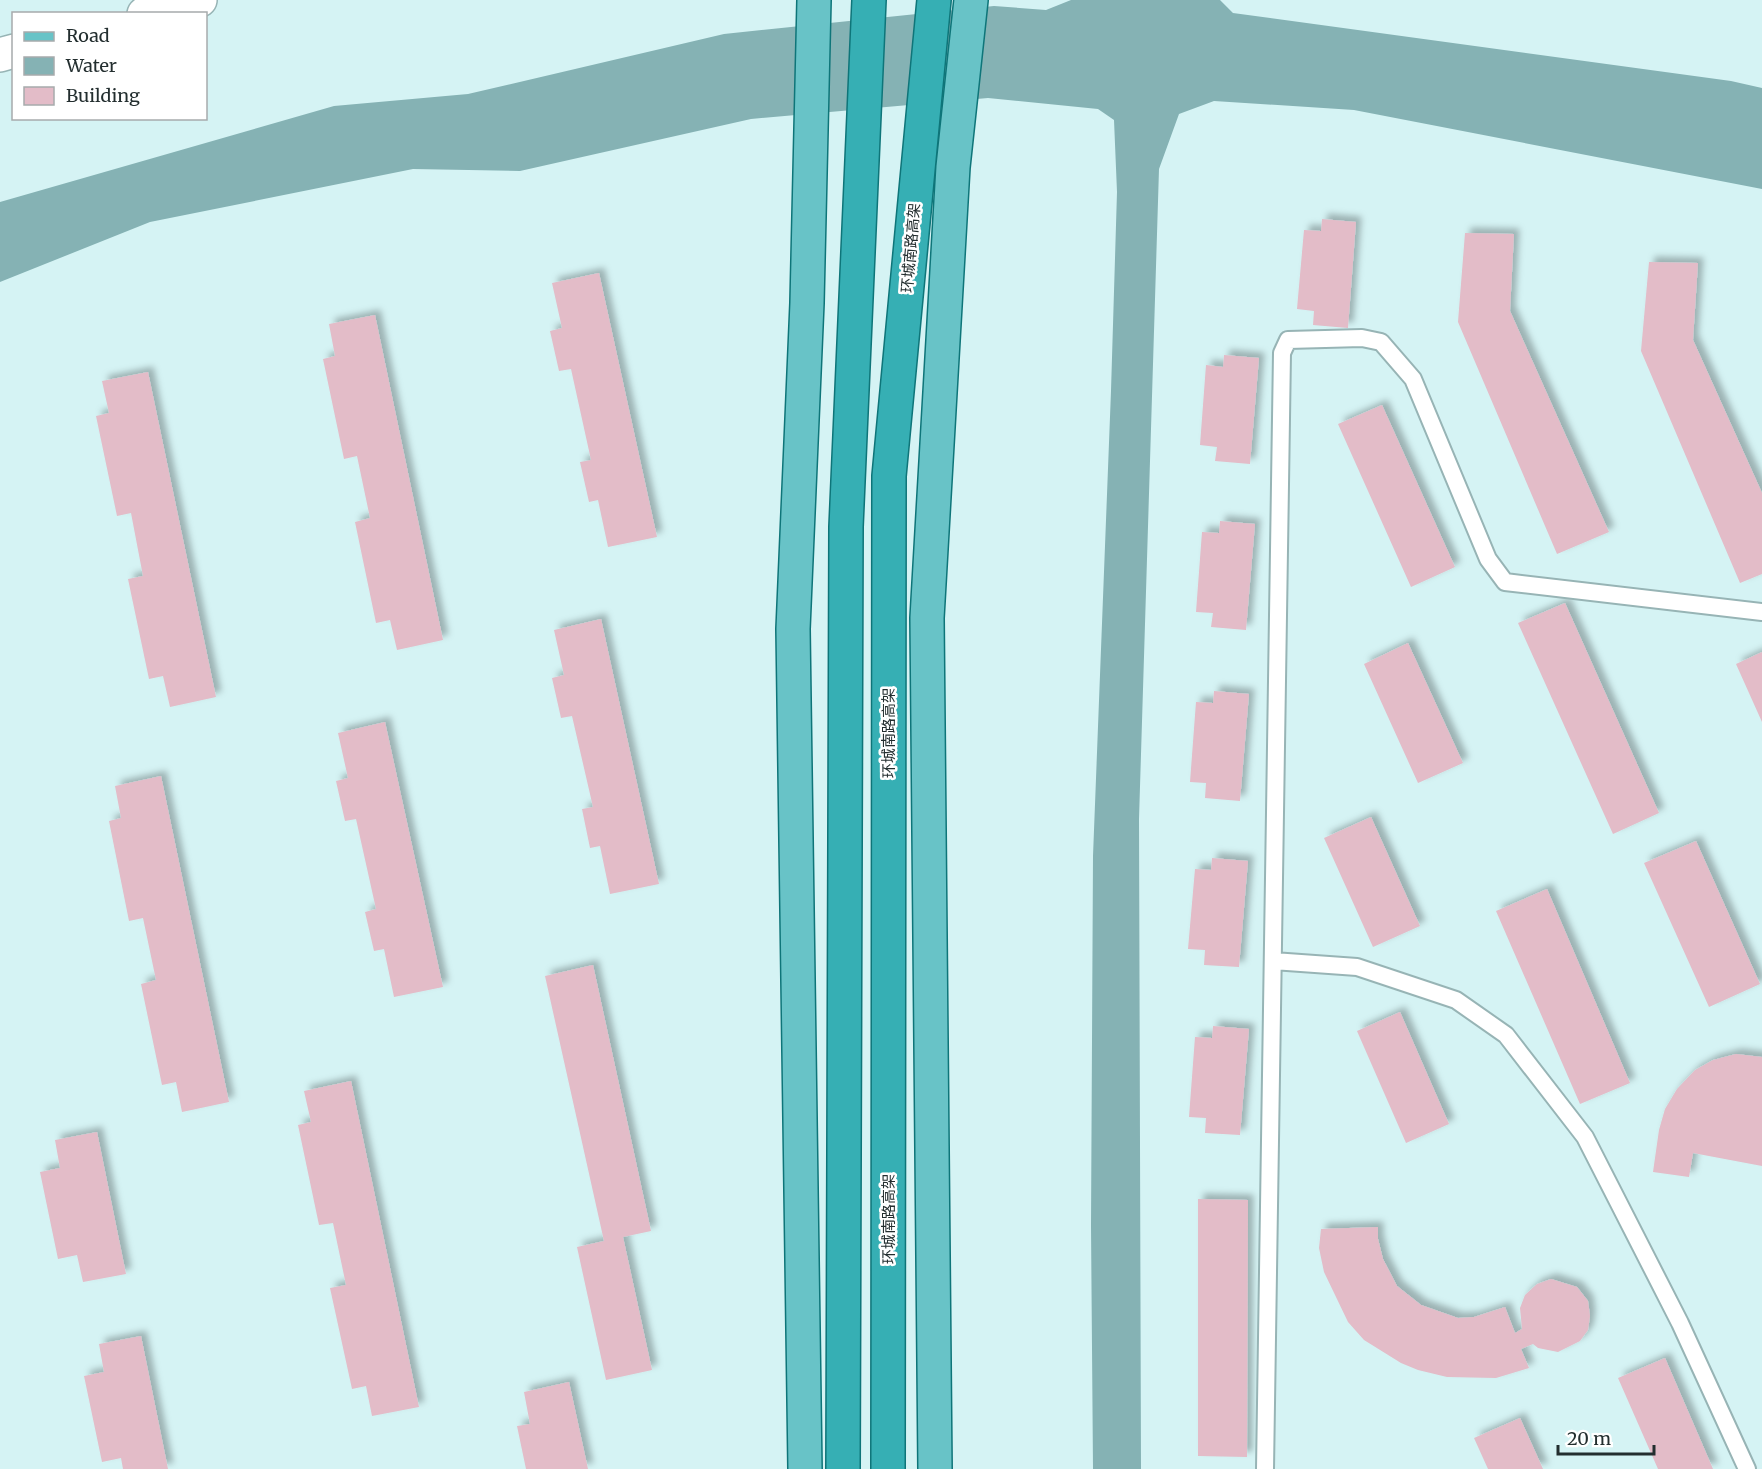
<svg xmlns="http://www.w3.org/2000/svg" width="1762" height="1469" font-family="Merriweather,'Noto Sans SC',serif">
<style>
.water{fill:#85b2b4}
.building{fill:#e3bcc8;filter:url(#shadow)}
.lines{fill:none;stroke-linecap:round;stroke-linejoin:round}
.service-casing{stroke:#97b4b5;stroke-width:20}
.secondary-casing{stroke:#97b4b5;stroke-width:36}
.primary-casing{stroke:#0e7579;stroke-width:36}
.trunk-casing{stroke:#0e7579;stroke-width:36}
.service{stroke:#fff;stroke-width:16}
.secondary{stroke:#fff;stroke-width:33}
.primary{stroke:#68c3c7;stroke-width:33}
.trunk{stroke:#36afb4;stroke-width:33}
.labels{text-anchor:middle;stroke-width:5;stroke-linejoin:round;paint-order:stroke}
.street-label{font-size:15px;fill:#232e2f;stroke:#fff}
</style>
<defs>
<filter id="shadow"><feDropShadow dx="5.5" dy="-5.5" stdDeviation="3" flood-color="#0004"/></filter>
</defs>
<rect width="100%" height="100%" fill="#d5f3f4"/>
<!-- water -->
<path class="water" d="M1071,0h149l13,13 498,68 31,7v101l-408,-79 -140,-9 -35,13 -20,55 -20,650 2,650h-48l-2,-243 2,-370 18,-465 6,-199 -3,-72 -16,-11 -110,-11 -237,21 -231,52 -107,-2 -263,53 -150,60v-80l334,-96 134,-12 256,-60 270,-28 52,4z"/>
<!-- building -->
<path class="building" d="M1322,219l34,3 -8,106 -35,-3 1,-14 -17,-2 7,-79 17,1z
M1465,233l49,1 -4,77 99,221 -52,22 -99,-232z
M1649,262l49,1 -5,77 69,153v81l-22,9 -99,-232z
M599,273l58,264 -49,10 -10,-47 -9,2 -9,-40 11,-2 -20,-91 -12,2 -9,-40 12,-3 -10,-45z
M375,315l68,325 -46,10 -7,-30 -14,3 -21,-101 15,-4 -13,-62 -13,3 -21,-100 12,-3 -6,-32z
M1224,355l35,3 -9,106 -35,-3 2,-14 -17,-2 6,-80 17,2z
M148,372l68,325 -46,10 -7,-31 -14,3 -21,-100 15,-3 -12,-63 -14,3 -21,-100 13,-3 -7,-32z
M1382,405l73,162 -44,20 -73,-163z
M1220,521l35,3 -9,106 -35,-3 2,-14 -17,-1 6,-80 17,1z
M1565,603l94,210 -46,21 -95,-211z
M601,619l58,265 -49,10 -10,-48 -10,2 -8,-39 11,-2 -21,-91 -11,2 -9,-40 12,-3 -10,-45z
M1408,643l55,120 -45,20 -54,-119z
M1762,652v70l-26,-58z
M1214,691l35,3 -9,107 -35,-3 1,-15 -16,-1 6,-80 17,1z
M385,722l58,265 -49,10 -10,-48 -10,2 -9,-39 11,-3 -20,-90 -11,2 -9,-40 12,-3 -10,-45z
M161,776l68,326 -47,10 -6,-30 -14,3 -21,-101 15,-4 -13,-62 -14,3 -20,-100 12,-3 -6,-32z
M1371,817l49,109 -47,21 -49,-109z
M1696,841l64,143 -51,23 -65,-144z
M1212,858l36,3 -9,106 -35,-2 1,-15 -17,-1 7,-80 16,1z
M1547,889l83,194 -50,21 -84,-193z
M593,965l58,266 -28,6 29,133 -46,10 -29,-133 27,-6 -59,-265z
M1400,1012l49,112 -43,19 -49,-112z
M1213,1026l36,3 -9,106 -35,-2 1,-15 -17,-1 6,-80 17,1z
M1736,1054l26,3v109l-69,-13 -4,24 -36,-5 6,-42 6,-21 12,-20 18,-19 18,-10z
M351,1081l68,326 -47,9 -6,-30 -14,3 -22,-101 16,-3 -13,-62 -14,2 -21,-100 13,-3 -7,-31z
M97,1132l29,142 -43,8 -6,-27 -19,4 -18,-87 20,-4 -5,-28z
M1198,1199l50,1 -1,257 -49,-1z
M1378,1227v12l5,20 14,27 24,19 37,13 16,-1 31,-10 10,26 7,-4 -2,-21 5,-13 12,-11 14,-5 26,8 11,14 2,15 -2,14 -8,11 -22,11 -20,-4 -5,-4 -12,5 8,19 -33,10 -49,-1 -29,-7 -17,-7 -37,-23 -16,-18 -24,-50 -5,-24 2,-19z
M141,1336l27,133h-45l-2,-11 -19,4 -18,-86 20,-4 -5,-28z
M1665,1358l48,111h-55l-40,-91z
M569,1382l19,87h-62l-9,-43 13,-2 -6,-32z
M1520,1418l23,51h-55l-14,-31z"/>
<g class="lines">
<!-- service casing -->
<g class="service-casing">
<path id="service" d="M1273,961l84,6 99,33 50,35 79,102 95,186 67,146
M1265,1469l17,-1116 6,-13 74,-2 19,4 32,37 75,180 17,23 257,30"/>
</g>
<!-- secondary casing -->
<g class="secondary-casing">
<path id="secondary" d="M144,14l56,-14
M0,55l14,-4"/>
</g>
<!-- primary casing -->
<g class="primary-casing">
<path id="primary" d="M805,1469l-12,-840 14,-326 7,-303
M935,1469l-8,-851 26,-451 18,-167"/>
</g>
<!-- trunk casing -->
<g class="trunk-casing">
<path id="trunk" d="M843,1469l3,-942 23,-527
M888,1469l1,-993 45,-476"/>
</g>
<!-- service -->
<use href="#service" class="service"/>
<!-- secondary -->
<use href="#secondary" class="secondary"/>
<!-- primary -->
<use href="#primary" class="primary"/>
<!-- trunk -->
<use href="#trunk" class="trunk"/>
</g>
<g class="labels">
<!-- street labels -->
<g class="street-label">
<text transform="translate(911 248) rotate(-85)" y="5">环城南路高架</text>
<text transform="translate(889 733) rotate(-90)" y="5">环城南路高架</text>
<text transform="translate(889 1219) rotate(-90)" y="5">环城南路高架</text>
</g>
</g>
<!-- legend -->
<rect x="12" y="12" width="195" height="108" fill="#ffffff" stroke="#a7abac" stroke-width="1.5"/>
<rect x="24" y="32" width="30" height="9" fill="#68c3c7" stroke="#a7abac" stroke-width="1.5"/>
<text x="66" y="42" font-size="18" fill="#232e2f">Road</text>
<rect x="24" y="57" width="30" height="18" fill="#85b2b4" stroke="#a7abac" stroke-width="1.5"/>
<text x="66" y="72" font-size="18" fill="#232e2f">Water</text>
<rect x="24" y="87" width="30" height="18" fill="#e3bcc8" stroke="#a7abac" stroke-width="1.5"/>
<text x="66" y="102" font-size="18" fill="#232e2f">Building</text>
<!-- scale -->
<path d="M1558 1445v9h96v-9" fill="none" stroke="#232e2f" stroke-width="3"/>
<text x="1567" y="1445" font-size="18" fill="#232e2f" stroke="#ffffff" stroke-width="4.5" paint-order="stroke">20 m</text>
</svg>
